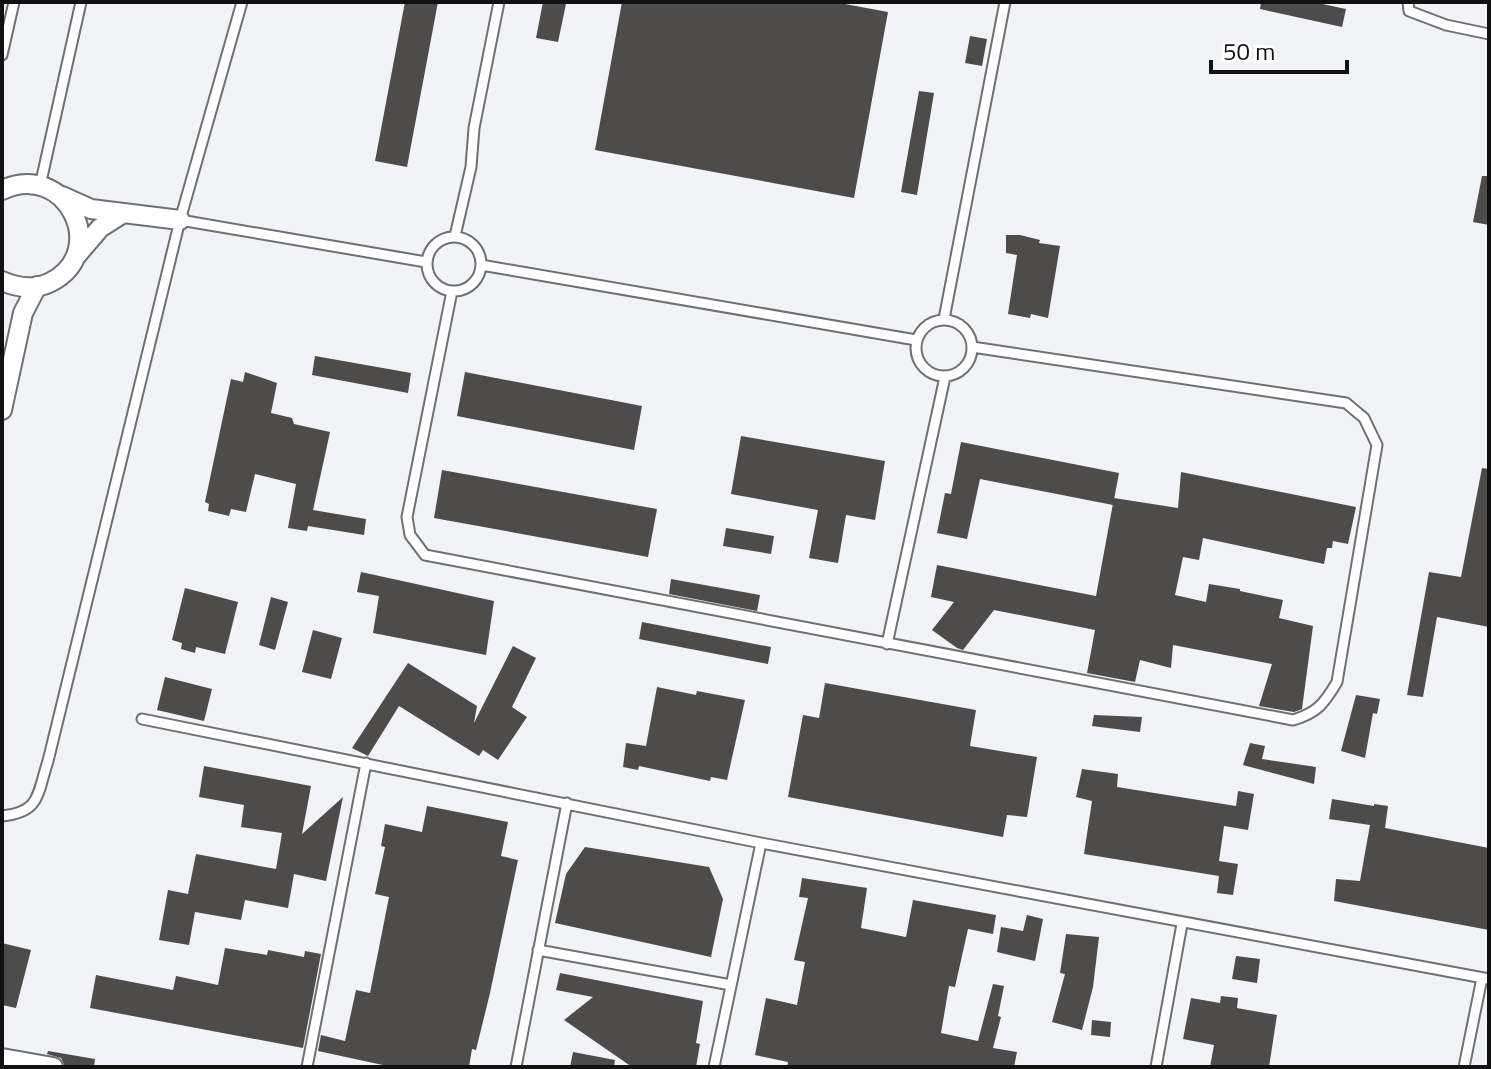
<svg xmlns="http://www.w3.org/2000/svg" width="1491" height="1069" font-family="'Titillium Web',sans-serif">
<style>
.building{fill:#4e4b4b}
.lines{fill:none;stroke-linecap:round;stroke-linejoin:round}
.lane-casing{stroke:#6f7072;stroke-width:13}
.street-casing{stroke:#6f7072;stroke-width:22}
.lane{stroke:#fff;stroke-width:9}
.street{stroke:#fff;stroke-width:18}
</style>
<rect width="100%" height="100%" fill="#f2f3f6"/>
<!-- building -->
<path class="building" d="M405,2h33l-31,165 -32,-6z
M543,2l23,2 -8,38 -22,-4z
M622,2h212l54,10 -34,186 -259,-48z
M1261,2h52l33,7 -4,18 -82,-18z
M970,36l17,3 -5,27 -17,-3z
M919,91l15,2 -17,102 -16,-3z
M1482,176h7v49l-16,-3z
M1006,235h14l20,5 -1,3 21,3 -12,72 -17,-4 -1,4 -22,-4 9,-59 -11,-2z
M315,356l96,17 -3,20 -96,-18z
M245,372l32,11 -6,30 21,5 2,6 36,8 -17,78 53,9 -2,16 -56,-9 -1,5 -19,-3 8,-44 -41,-10 -9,38 -15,-3 -2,7 -21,-5 1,-7 -4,-2 26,-123 12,3z
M465,372l177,34 -8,44 -177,-34z
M741,436l144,25 -10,59 -29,-5 -8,48 -29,-5 9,-48 -87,-16z
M961,442l158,31 -6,32 -133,-26 -13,60 -30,-6 8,-40 6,1z
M1482,468l7,1v158l-52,-10 -14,80 -16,-2 22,-123 32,5z
M442,470l215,39 -9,48 -214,-39z
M1181,472l175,35 -8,37 -15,-3 -1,7h-5l-3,16 -121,-26 -4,22 -16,-3 -8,38 31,7 3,-18 31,5v2l43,9 -4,18 34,8 -11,83 -8,3 -35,-6 13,-42 -99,-19 -2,23 -31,-8 -5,22 -48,-9 8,-43 -101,-20 -31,40 -6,-2 -25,-18 22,-28 -23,-5 6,-32 159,31 18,-98 64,10z
M726,528l48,8 -3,18 -48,-8z
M361,572l133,29 -8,54 -113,-22 6,-37 -22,-4z
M671,579l89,16 -3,16 -88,-17z
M185,588l53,14 -13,52 -29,-7 -1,6 -14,-4 1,-6 -10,-3z
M271,597l17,5 -13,48 -16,-5z
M642,622l129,25 -3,17 -129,-25z
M313,630l29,8 -11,41 -29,-7z
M513,646l23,12 -24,49 15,10 -29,43 -15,-10 -4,6 -80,-50 -31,50 -16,-8 56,-85 69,43 -3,17z
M165,677l47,12 -8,32 -47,-11z
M825,683l151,27 -6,36 67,11 -10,60 -20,-2 -4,22 -215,-40 15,-82 16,3z
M657,687l39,8 1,-4 48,9 -18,80 -16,-3 -1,4 -71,-15 -1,4 -15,-3 3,-24 20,3z
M1356,695l24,4 -3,15 -4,-1 -8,45 -24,-7z
M1094,715l48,2 -2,15 -48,-6z
M1250,743l15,3 -3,13 54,8 -2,17 -71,-19z
M204,766l107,20 -9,48 41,-37 -17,84 -32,-7 -6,34 -43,-8 -4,20 -46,-8 -6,33 -30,-5 9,-50 20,4 8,-40 80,15 6,-36 -41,-6 3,-22 -45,-8z
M1082,769l36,5 -1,13 119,19 2,-15 16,3 -6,36 -24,-4 -5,35 19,3 -5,31 -16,-2 2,-17 -135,-22 8,-53 -16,-4z
M1332,799l42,7v-2l14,2 -3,22 104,20v82l-155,-29 2,-22 24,2 10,-56 -41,-6z
M427,806l81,16 -7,34 17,4 -28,133 -14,57 -4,-1 -3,18h-77l-74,-16 3,-16 24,6 11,-51 14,3 19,-96 -14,-3 10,-47 -4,-1 4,-22 37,8z
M585,847l124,20 14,32 -12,58 -156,-34 11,-49z
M802,878l65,10 -6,40 45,9 7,-37 83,15 -3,19 -25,-5 -13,58 -6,-1 -8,47 37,8 15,-57 11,2 -6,30 3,1 -8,31 24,4 -3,15h-227l1,-5 -33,-7 11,-57 31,7 8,-43 -11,-2 14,-62 -9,-1z
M1027,915l16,4 -8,42 -38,-9 4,-25 22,4z
M1066,934l33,3 -6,50 -11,43 -30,-8 13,-48 -5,-1z
M2,943l29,7 -15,58 -14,-3z
M225,948l42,7 1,-5 36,7 1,-6 16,3 -18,94 -213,-40 6,-33 77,15 3,-14 42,9z
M1236,956l24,3 -3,24 -25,-4z
M560,973l143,28 -7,42 4,1 -4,23h-64l-68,-47 29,-23 -37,-7z
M1221,996l17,2 -1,10 40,7 -8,52h-59l4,-22 -31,-6 8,-41 29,5z
M1092,1020l19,2 -1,15 -19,-2z
M48,1051l47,8 -1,8h-29l-4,-9 -14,-4z
M573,1052l42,8 -1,7h-44z"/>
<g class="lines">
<!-- lane casing -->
<g class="lane-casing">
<path id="lane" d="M1408,2l1,9 37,14 43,9
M2,55l12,-53
M40,186l41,-184
M180,220l246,42
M455,236l16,-69 3,-39 25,-126
M427 264a27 27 0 1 1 54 0a27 27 0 1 1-54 0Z
M481,265l435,75
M452,291l-45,226 3,18 15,20 868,165c24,-7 31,-16 44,-38l40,-237 -13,-27 -18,-15 -374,-56
M944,319l61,-317
M916 348a28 28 0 1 1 56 0a28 28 0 1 1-56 0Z
M887,644l58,-267
M142,719l619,124 728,136
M2,816c39,-4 35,-22 46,-55l132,-541 62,-218
M538,950l193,35
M307,1067l59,-304
M516,1067l51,-264
M714,1067l47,-224
M1156,1067l26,-143
M1464,1067l18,-89"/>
</g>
<!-- street casing -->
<g class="street-casing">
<path id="street" d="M2,190c64,-30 109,61 49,92 -16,8 -33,6 -49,-1
M62,196l29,13 89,11
M77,255l23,-27 22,-14
M2,410l21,-97 14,-27
M2,1058l51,9"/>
</g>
<!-- lane -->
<use href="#lane" class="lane"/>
<!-- street -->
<use href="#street" class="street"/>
</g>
<!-- border -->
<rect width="1491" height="1069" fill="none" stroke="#111112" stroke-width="8"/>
<!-- scale -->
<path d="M1211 60v12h136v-12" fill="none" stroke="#111112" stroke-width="4"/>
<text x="1223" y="60" font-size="24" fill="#111112" stroke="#ffffff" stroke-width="6" paint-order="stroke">50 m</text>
</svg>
